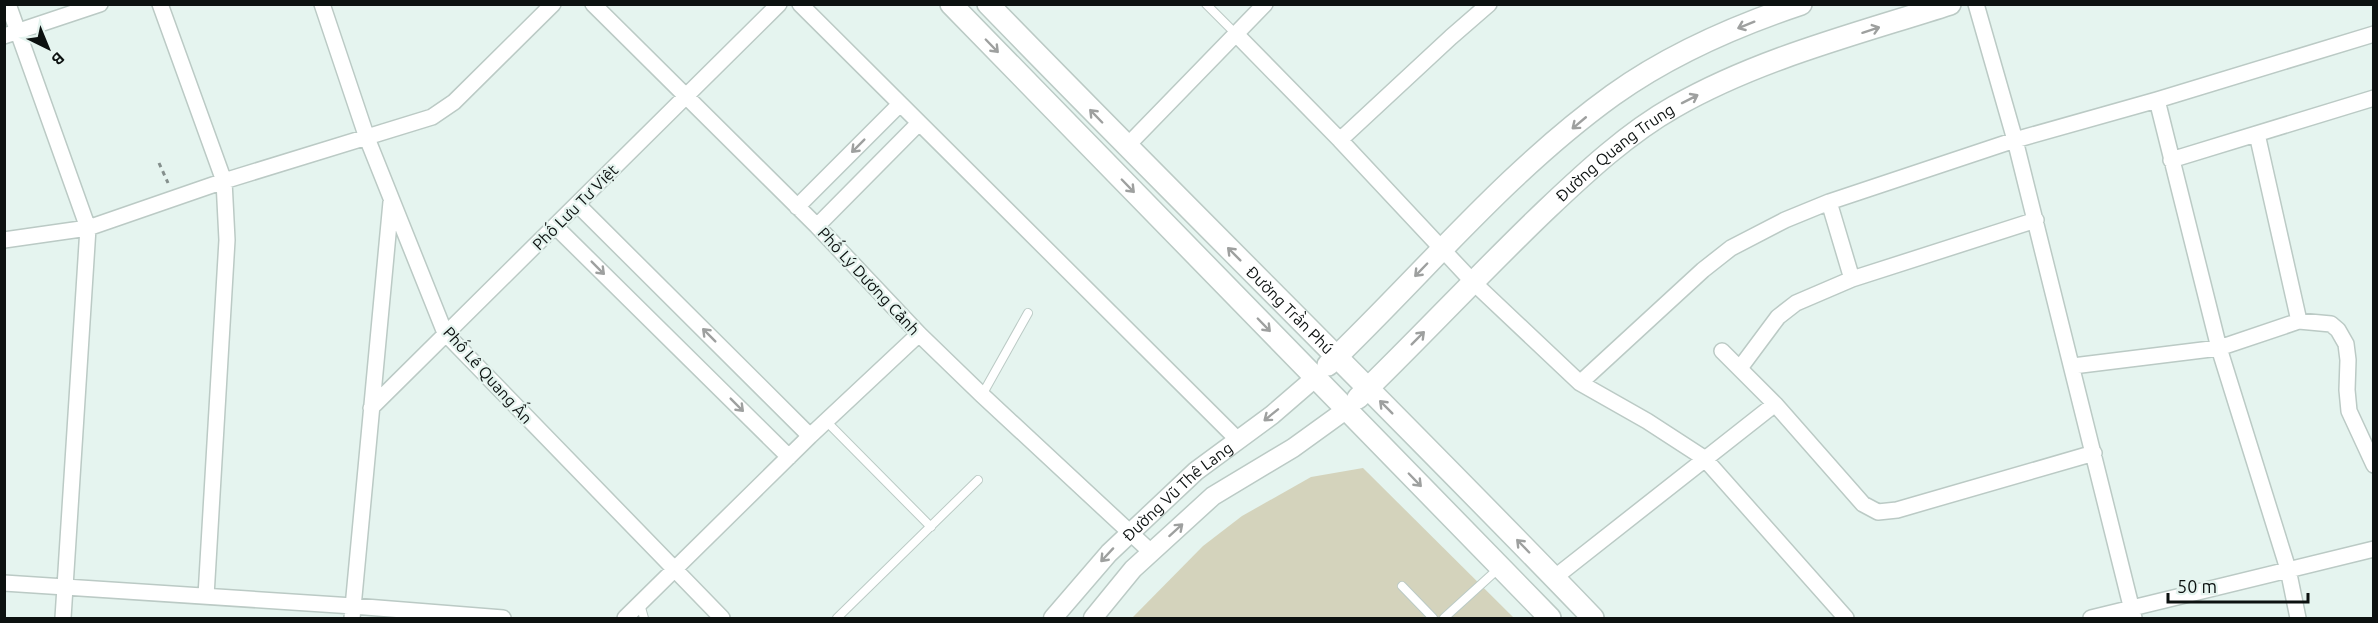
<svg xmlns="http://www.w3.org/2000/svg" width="2378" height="623" font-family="Ubuntu,sans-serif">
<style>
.green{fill:#d4d3bc}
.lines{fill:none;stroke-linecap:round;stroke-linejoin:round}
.service-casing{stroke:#bbcac5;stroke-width:10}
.minor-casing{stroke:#bbcac5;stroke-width:18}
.tertiary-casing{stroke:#bbcac5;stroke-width:21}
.secondary-casing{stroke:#bbcac5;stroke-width:24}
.path{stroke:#848f8c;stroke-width:3;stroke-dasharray:4.5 4.5;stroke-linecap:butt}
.service{stroke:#fff;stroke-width:8}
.minor{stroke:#fff;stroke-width:15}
.tertiary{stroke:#fff;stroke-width:18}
.secondary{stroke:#fff;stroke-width:21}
.oneway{stroke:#9ea09f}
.labels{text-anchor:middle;stroke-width:4.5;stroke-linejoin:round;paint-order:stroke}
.street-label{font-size:16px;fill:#0c1110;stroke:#e5f4ef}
</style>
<rect width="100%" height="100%" fill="#e5f4ef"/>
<!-- green -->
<path class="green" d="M1363,468l151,150h-382l71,-72 39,-30 69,-39z"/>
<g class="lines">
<!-- service casing -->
<g class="service-casing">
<path id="service" d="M1206,4l29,29
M982,395l46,-82
M826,421l105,106
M1402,586l31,32
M640,604l4,14
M837,618l141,-138
M1444,618l54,-49"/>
</g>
<!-- minor casing -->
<g class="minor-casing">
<path id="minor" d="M8,4l80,224 -25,390
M160,4l64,177 3,59 -21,356
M322,4l45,134 78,195 277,285
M593,4l224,222 102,108 63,61 169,157
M800,4l438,436
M1976,4l39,136 119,478
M1235,33l105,107 133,142 107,101 67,38 57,37 142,160
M4,36l96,-32
M2157,100l62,248 69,221 10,49
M2257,134l42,187
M1340,140l111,-103 38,-33
M1126,147l139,-143
M2171,160l203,-62
M1829,202l23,77
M578,205l232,231
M797,207l103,-103
M817,226l102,-103
M556,227l233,230
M4,240l84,-12 136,-47 208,-64 22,-15 99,-98
M1722,351l53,53 88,100 15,8 19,-2 197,-57
M2073,366l146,-18 80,-27 32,3 7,6 8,14 2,16 -1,30 2,21 25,54
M1740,368l38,-51 18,-14 56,-24 184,-59
M1580,383l123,-113 28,-22 54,-28 44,-18 186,-62 142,-40 217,-66
M371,408l408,-404
M1554,578l221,-174
M4,583l349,23 150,12
M352,618l39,-416
M625,618l185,-182 109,-102
M2091,618l283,-69"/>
</g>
<!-- tertiary casing -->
<g class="tertiary-casing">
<g id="tertiary">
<path id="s1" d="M1053,618l56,-65 87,-82 76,-56 44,-38"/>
<path d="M1093,618l40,-49 80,-73 80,-48 54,-39"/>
</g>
</g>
<!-- secondary casing -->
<g class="secondary-casing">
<g id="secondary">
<path d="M951,4l599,614"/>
<path id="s2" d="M988,4c200,206 406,407 605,614"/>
<path d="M1328,365c94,-90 178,-193 285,-270 56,-40 122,-69 188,-91"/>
<path id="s3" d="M1358,398c64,-62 125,-128 189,-189 39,-37 81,-76 127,-102 86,-49 183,-73 276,-103"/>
</g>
</g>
<!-- path -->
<path class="path" d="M159,163l9,20"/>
<!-- service -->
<use href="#service" class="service"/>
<!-- minor -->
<use href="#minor" class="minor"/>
<!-- tertiary -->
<use href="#tertiary" class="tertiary"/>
<!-- secondary -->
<use href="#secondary" class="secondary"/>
</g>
<!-- one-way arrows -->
<defs><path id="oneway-shaft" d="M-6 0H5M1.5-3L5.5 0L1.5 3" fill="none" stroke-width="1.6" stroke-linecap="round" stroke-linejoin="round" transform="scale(1.5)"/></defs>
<g class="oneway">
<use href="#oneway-shaft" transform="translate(1746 25) rotate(158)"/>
<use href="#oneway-shaft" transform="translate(1871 30) rotate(-18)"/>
<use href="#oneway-shaft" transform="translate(992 46) rotate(46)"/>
<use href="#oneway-shaft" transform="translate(1690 99) rotate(-27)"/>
<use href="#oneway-shaft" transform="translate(1096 116) rotate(-134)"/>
<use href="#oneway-shaft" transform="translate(1579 123) rotate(140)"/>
<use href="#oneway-shaft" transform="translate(858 146) rotate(135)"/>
<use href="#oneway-shaft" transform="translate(1128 186) rotate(46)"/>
<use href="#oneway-shaft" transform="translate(1234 254) rotate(-135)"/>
<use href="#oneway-shaft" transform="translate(598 268) rotate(45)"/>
<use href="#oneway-shaft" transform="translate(1421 270) rotate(134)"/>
<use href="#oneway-shaft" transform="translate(1264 325) rotate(46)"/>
<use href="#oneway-shaft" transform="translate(709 335) rotate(-135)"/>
<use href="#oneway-shaft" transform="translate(1418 338) rotate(-45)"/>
<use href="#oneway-shaft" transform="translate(737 405) rotate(45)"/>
<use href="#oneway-shaft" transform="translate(1386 407) rotate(-135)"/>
<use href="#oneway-shaft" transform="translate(1271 415) rotate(141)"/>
<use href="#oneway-shaft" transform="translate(1415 480) rotate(46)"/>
<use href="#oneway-shaft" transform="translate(1176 530) rotate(-42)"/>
<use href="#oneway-shaft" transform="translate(1523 546) rotate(-134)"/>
<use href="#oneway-shaft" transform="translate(1107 555) rotate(133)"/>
</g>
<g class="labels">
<!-- street labels -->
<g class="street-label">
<text dy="6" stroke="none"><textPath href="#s3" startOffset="356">Đường Quang Trung</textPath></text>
<text transform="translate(575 207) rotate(-45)" y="6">Phố Lưu Tư Việt</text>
<text transform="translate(869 281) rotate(47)" y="6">Phố Lý Dương Cảnh</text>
<text dy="6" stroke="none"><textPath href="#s2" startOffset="430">Đường Trần Phú</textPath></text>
<text transform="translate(488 375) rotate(48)" y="6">Phố Lê Quang Ấn</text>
<text dy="6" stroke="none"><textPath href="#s1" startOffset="178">Đường Vũ Thê Lang</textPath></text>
</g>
</g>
<!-- border -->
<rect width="2378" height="623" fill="none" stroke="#0c1110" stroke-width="12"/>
<!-- north arrow -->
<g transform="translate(48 48) rotate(137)" stroke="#e5f4ef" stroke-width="4.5" paint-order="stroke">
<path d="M0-4.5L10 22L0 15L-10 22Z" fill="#0c1110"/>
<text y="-9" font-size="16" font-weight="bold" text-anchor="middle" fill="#0c1110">B</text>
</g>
<!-- scale -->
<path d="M2168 593v9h140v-9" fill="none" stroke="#0c1110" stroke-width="3"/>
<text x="2177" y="593" font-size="18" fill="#0c1110" stroke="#e5f4ef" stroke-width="4.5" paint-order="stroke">50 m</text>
</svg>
